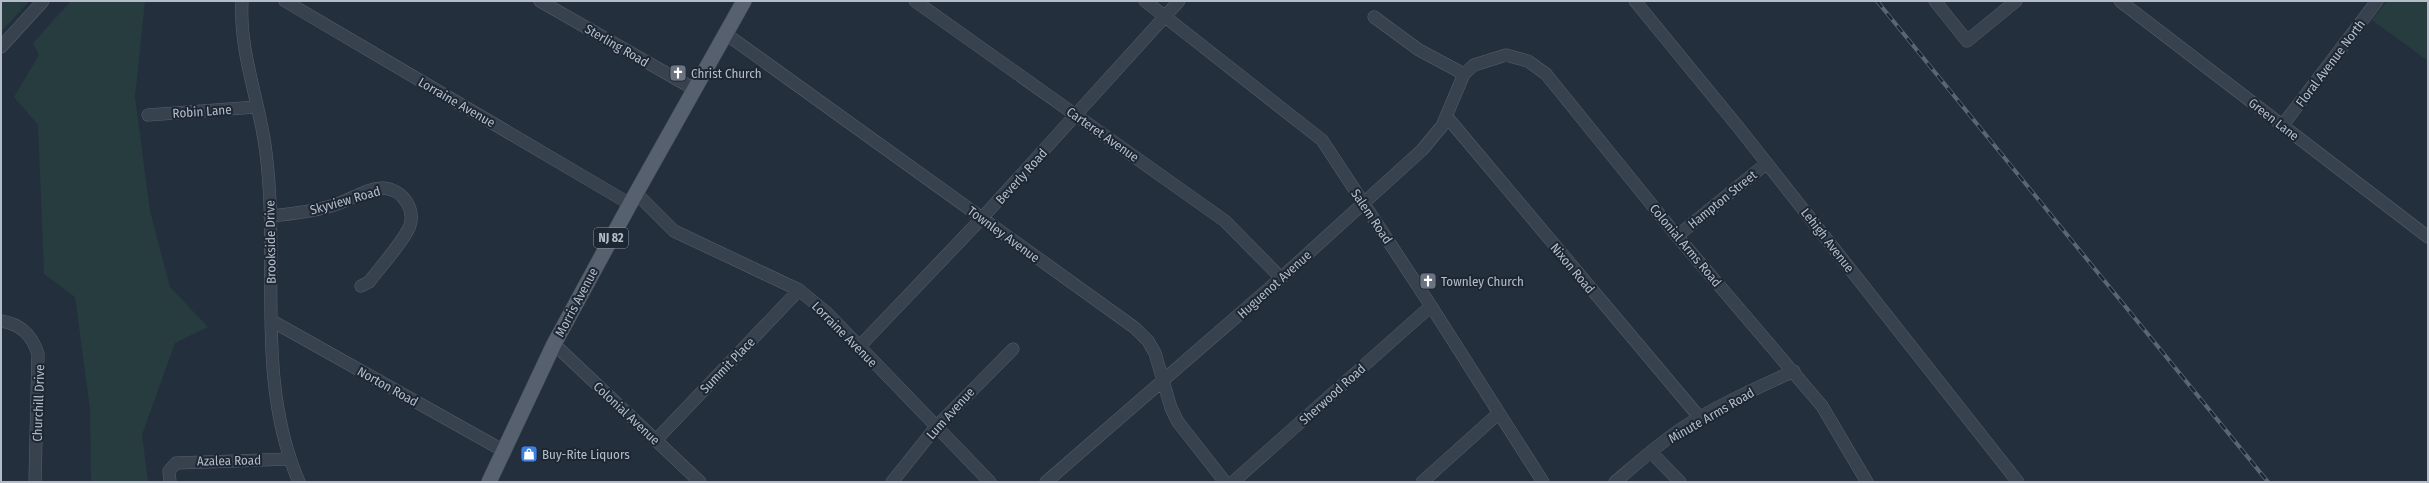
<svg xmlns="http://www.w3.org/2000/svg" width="2429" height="483" font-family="'Fira Sans Condensed',sans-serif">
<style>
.green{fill:#263c3f}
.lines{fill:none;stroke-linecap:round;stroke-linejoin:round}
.minor-casing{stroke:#565f6c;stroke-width:13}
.major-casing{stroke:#414a57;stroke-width:16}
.minor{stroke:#38414e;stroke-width:12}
.major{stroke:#56606e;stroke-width:15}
.rail-casing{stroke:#5a6575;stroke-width:4}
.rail{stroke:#1d2633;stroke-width:2.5;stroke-dasharray:8;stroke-linecap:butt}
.labels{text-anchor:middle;stroke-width:4;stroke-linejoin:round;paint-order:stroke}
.shield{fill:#1d2633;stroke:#878f9c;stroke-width:1}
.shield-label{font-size:12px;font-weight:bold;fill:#b4bcc9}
.street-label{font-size:13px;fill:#b4bcc9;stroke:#1d2633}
.poi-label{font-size:13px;fill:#b4bcc9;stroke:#1d2633;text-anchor:start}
</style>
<rect width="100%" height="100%" fill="#242f3e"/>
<!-- green -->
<path class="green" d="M1,1h28l-28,31z
M71,1h74l-10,96 15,114 20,76 38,40 -33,16 -33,92 6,47h-57l-1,-73 -15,-112 -31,-23 -6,-149 -24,-28 25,-42 -6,-12z
M2387,1h41v60l-56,-41z"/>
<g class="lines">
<!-- minor casing -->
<g class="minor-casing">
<path id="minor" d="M242,1c-3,53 18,100 24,152 14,109 -12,225 33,329
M285,1l345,203
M540,1l154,88
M915,1l310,220 56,57
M1145,1l177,139 109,166 112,176
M1635,1l104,127 279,354
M1935,1l32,40 49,-40
M2120,1l308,236
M1374,17l45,33 45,24
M726,34l409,294 13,13 7,12 16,55 7,14 47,60
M1,47l42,-46
M148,115l109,-8
M1447,117l253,301
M2282,126l95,-125
M636,193l38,38 125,59 28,23 163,169
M270,216c21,-2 41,-4 61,-10 17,-4 34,-18 52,-18 20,1 35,23 25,42 -10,18 -26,35 -39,52l-8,4
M1677,236l90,-73
M1,321c20,3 31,14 37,33l-3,128
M272,321l232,130
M554,344l146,138
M859,347l123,-129 197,-217
M656,440l143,-150
M1651,452l29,30
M170,482l-1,-11 7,-8 113,-4
M892,482l44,-55 77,-78
M1046,482l235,-204 141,-128 20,-24 22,-52 10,-9 32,-10 22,6 18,13 131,162 145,170 45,76
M1233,482l198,-176
M1422,482l77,-69
M1615,482c25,-21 49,-43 77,-60 33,-20 67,-35 102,-51"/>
</g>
<!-- major casing -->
<g class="major-casing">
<path id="major" d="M489,482l65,-138 76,-140 114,-203"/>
</g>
<!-- minor -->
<use href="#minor" class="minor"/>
<!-- major -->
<use href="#major" class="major"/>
<!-- rail casing -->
<g class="rail-casing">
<path id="rail" d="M1877,1l391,481"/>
</g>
<!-- rail -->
<use href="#rail" class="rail"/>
</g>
<!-- icons -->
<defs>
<g id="church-square" transform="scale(0.9)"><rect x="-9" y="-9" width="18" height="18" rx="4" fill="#6b7280" stroke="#1d2633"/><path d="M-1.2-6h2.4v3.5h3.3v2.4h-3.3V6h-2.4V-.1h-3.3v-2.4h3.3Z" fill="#fff"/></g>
<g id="shop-square" transform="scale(0.9)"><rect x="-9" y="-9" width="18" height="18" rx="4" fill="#3f7fe0" stroke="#1d2633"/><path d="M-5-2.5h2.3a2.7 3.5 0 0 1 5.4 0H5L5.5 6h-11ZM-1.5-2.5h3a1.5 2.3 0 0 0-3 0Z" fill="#fff"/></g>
</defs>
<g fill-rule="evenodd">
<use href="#church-square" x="678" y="73"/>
<use href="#church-square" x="1428" y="281"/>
<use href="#shop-square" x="529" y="454"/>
</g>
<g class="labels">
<!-- shield labels -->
<rect class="shield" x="594" y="228" width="34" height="20" rx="3"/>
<g class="shield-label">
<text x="611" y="242">NJ 82</text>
</g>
<!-- street labels -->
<g class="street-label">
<text transform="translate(617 45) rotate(30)" y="5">Sterling Road</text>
<text transform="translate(2330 63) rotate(-53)" y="5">Floral Avenue North</text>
<text transform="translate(457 102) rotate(30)" y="5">Lorraine Avenue</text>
<text transform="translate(202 111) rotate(-4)" y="5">Robin Lane</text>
<text transform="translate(2274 119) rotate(38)" y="5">Green Lane</text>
<text transform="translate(1103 134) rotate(35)" y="5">Carteret Avenue</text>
<text transform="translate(1021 176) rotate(-48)" y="5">Beverly Road</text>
<text transform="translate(1722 199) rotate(-39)" y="5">Hampton Street</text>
<text transform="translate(345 200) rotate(-16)" y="5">Skyview Road</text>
<text transform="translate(1372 216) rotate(56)" y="5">Salem Road</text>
<text transform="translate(1004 234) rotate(36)" y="5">Townley Avenue</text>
<text transform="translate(1828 240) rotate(52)" y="5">Lehigh Avenue</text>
<text transform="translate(270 242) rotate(-91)" y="5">Brookside Drive</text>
<text transform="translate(1686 245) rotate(50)" y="5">Colonial Arms Road</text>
<text transform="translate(1573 268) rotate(50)" y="5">Nixon Road</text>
<text transform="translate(1274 284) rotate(-42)" y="5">Huguenot Avenue</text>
<text transform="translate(576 302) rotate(-62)" y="5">Morris Avenue</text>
<text transform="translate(845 334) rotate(45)" y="5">Lorraine Avenue</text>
<text transform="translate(727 365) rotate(-46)" y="5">Summit Place</text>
<text transform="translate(388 386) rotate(29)" y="5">Norton Road</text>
<text transform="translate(1332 394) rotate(-42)" y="5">Sherwood Road</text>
<text transform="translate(38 403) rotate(-88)" y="5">Churchill Drive</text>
<text transform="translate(627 413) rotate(43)" y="5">Colonial Avenue</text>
<text transform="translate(950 413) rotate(-48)" y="5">Lum Avenue</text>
<text transform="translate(1711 415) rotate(-30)" y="5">Minute Arms Road</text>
<text transform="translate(229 460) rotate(-1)" y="5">Azalea Road</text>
</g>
<!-- poi labels -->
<g class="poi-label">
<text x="691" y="78">Christ Church</text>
<text x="1441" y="286">Townley Church</text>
<text x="542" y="459">Buy-Rite Liquors</text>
</g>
</g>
<!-- border -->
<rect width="2429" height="483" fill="none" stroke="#b4bcc9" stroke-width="4"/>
</svg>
